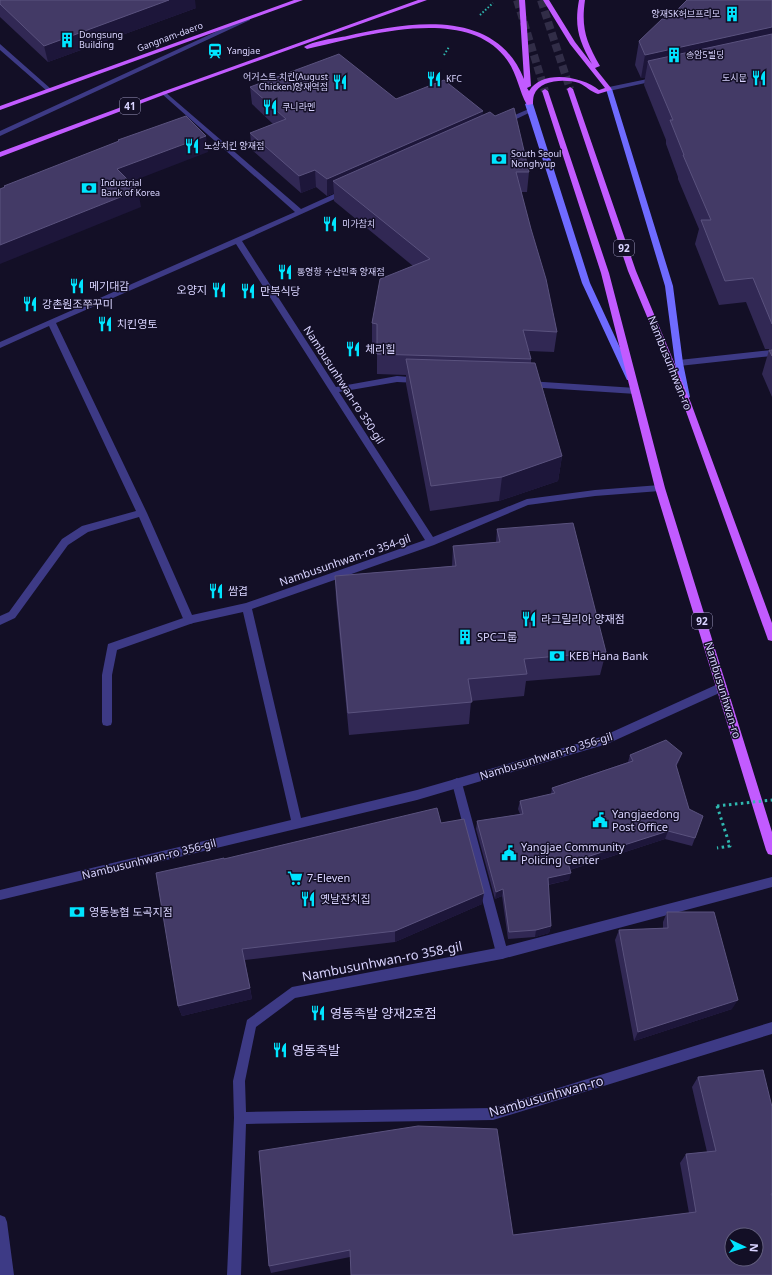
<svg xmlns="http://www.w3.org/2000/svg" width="772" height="1275" font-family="'Noto Sans','Noto Sans KR',sans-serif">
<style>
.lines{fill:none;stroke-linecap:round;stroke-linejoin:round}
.primary-tunnel{stroke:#312d47;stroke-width:8;stroke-dasharray:8 3.5;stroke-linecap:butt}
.path-far1{stroke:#2fb8b0;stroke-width:2;stroke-dasharray:1.5 2;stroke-linecap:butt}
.path{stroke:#2fb8b0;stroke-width:3;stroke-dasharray:2.5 3.5;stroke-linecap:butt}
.lane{fill:#3d3a85;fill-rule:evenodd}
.street{fill:#3d3a85;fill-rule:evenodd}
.secondary{fill:#6f6bff;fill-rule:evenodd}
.primary{fill:#c25bff;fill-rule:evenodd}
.path-bridge{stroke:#2fb8b0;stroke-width:3;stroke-dasharray:2.5 3.5;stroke-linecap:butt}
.wall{fill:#312854}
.shaded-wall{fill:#1d163a}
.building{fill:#433a66;stroke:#5a527e;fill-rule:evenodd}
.labels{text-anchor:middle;stroke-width:3;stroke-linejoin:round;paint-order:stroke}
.far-poi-label{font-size:9px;fill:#d9d4ff;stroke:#130f26;text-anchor:start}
.far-street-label{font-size:9px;fill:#d9d4ff;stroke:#130f26}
.shield{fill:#130f26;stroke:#9e99be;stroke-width:1}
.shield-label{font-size:10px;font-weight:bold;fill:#d9d4ff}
.poi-label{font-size:11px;fill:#d9d4ff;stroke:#130f26;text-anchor:start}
.street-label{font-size:11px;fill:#d9d4ff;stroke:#130f26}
.near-street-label{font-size:13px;fill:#d9d4ff;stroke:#130f26}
.near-poi-label{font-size:13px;fill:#d9d4ff;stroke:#130f26;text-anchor:start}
</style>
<rect width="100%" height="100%" fill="#130f26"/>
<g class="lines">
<!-- primary-tunnel -->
<path class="primary-tunnel" d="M517,0l28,91
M541,0l29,89"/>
<!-- path-far1 -->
<path class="path-far1" d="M480,15l13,-12
M444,55l5,-8"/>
<!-- path -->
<path class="path" d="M717,806l13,40 -13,2"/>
<!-- lane -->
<path class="lane" d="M248,17l2,1v2l-250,116v-5z
M189,616l4,1 1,3 -1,3 -76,27 -5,25v47l-1,3 -4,1 -4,-1 -1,-3v-47l6,-31z
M457,778l4,2 1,3 46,170 -2,4 -4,2 -4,-2 -2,-4 -44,-170 1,-3z"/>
<!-- street -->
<path class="street" d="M0,44l51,45v2h-4l-47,-41z
M657,77l2,1v2l-50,11 -3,-2 3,-2z
M164,91l137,118 42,-19h3l4,2 -108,49 94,146 61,-11 24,2 1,2 -1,2 -3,1 -21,-1 -58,10 94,145 94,-38 68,-9 65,-5 5,3 -5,3 -65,5 -67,9 -94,40 -182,64 49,209 116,-28 184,-53 117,-53 4,-1 4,1 1,3 -1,3 -119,54 -190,56 -417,100v-10l291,-70 -48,-208 -54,12 -4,-1 -46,-106 -51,15 -20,13 -53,73 -15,7v-9l9,-4 53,-73 20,-13 54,-15 -87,-185 -49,22v-6l295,-130 -133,-118v-2zM236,244l189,296 -179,63 -54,12 -45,-102 -91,-190z
M531,108l4,2 -2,1 -27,13h-6l-1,-2z
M772,350v6l-93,10 -4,-3 4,-3z
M528,381l108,7 4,3 -4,3 -108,-7 -4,-3z
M772,877v10l-270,72 -207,39 -39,29 -11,54 1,31 247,-4 279,-86v12l-279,86 -247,4 -5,151h-14l7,-157 -1,-37 14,-61 45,-33 210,-40z
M0,1215l5,2 2,5 7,53h-14z"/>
<!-- secondary -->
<path class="secondary" d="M609,87l3,2 61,197 10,77 7,34 -4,3 -4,-3 -7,-34 -10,-77 -59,-197z
M529,102l4,2 57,179 44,95 -1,2h-6l-1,-2 -44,-95 -57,-179z"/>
<!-- primary -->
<path class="primary" d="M294,0h9l-303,110v-4z
M418,0h9l-261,94 -166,63v-5l162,-60z
M519,0h6l6,86 -4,2 2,3c13,-22 53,-15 70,-1l6,-2 -35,-44 -27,-44h6l26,42 17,22c-13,-23 -18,-37 -13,-64h6c-4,28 1,42 15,66l-5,2 16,20v2l-13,4c-7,-2 -12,-8 -19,-11 -13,-4 -39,-4 -45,12 -1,3 -1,6 -1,9l-6,1c-9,-16 -10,-34 -23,-49 -42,-51 -143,-19 -197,-7l-3,-2c8,-6 33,-9 43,-11 62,-14 148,-29 177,43z
M570,87l3,2 63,182 55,132 81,220v18l-4,-1 -1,-3 -84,-234 -55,-132 -61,-182z
M545,89l3,2 61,182 56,215 107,344v23l-4,-1 -2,-4 -111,-362 -54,-215 -59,-182z"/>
<!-- path-bridge -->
<path class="path-bridge" d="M717,806l55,-6"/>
</g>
<!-- wall -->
<path class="wall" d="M0,0l196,8 -148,54 -48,-45z
M772,0v397l-10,-23 7,-24h2v-1h-6l-19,-47 -27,3 -24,-61 4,-15 -21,-50v-2l-12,-33v-4l-22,-55 1,-7h-4l-6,-13 4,-24 29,-22z
M250,87l146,12 87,16 46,57 -2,20h-6l36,140 -3,20 -25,-1 2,8v4l31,93 -4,25 -59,20 -69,10 -24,-127v-9l-29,-1v-30l-5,-1v-20l41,-57 -79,-65v-8l-7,3 -11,-9 -15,6 -49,-43 -2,-17 23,-9 -21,-20z
M497,529l109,123 -6,23 -74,6 -2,15 -53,5 -2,23 -120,11 -13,-136 -1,-23 117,-10 1,-20 43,-4z
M682,753l-3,8 -3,6 19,71 -3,8 -27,-7 -95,31 -1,10 -21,5 3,41 -2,7 -14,4 -27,2 -6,-43 -7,3 -19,-70 1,-8 43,-7 -2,-5 2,-8 31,-7 1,-6 76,-26 2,-7z
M441,823l41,81 -87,38 -150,18 7,39 -70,17 -4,-10 46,-147z
M667,912l65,97 -98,32 -19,-101 4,-10 44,-2v-6z
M698,1077l74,30v168l-422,-18 -79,16 -2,-7 -10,-115 254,84 176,-22 -9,-50 6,-9 21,-2 -15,-65z"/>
<!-- shaded-wall -->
<path class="shaded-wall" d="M169,0h26l1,8 -148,54 -4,-16z
M772,27v21l-124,13 -3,17h-4l4,-23z
M483,111l-1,17 -149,53 1,12 -7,3v-17z
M206,136l2,16 -88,34 -3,-17z
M315,170l1,17 -15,6 -2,-17z
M138,190l3,17 -141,57v-19z
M562,456l-4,25 -59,20 3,-24z
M682,753l-3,8 -6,12 3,-8z
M668,831l-3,8 -99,32 2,-8z
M571,873l-2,7 -23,5 2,-7z
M503,889l-1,7 -7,3 1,-7z
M484,893l-2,11 -87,38v-11z
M551,926l-2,7 -14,4 1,-7z
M242,949l10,50 -70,17 -4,-10z
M738,1000l-6,9 -98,32 4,-9z"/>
<!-- building -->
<path class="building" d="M0,0h169l-125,46 -44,-42z
M687,0h85v27l-127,28 -6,-14 23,-22h6z
M772,34v290l-19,-46 -28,3 -24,-61h10l-28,-65h1l-14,-35h3l-25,-59z
M339,54l57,45 48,-19 39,31 -156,68 -12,-9 -16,6 -49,-43 36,-14 -36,-32z
M514,108l15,64h-13l15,57 15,50 11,53 -34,-2 8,29 -154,-5v-30l-5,-1 8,-44 50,-20 -97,-78 157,-69 5,4z
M186,116l20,20 -89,33 21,21 -138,55v-56l5,-2 -1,-1 115,-45 -1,-1z
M769,350h3v6z
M406,359l129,4 27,93 -60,21 -71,9z
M573,523l33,129 -82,7 3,15 -59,5 4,23 -124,11 -13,-137 121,-10 -3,-20 47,-4 -3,-13z
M666,740l16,13 -6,12 13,44 14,7 -8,22 -27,-7 -100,32 3,10 -23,5 3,48 -15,4 -27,2 -6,-43 -7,3 -19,-71 46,-7 -3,-13 35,-8 -3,-5 81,-27 -3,-6z
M437,808l4,15 23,-4 20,74 -89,38 -153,18 8,39 -72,18 -22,-133 68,-15v1z
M667,912h47l24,88 -100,32 -19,-102 49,-2z
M763,1070l9,37v87h-1l1,2v79h-421l-1,-25 -81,16 -10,-115 159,-25 79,3 16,106 183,-23 -10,-58 30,-3 -18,-74zM732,1235h24v24h-24z"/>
<!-- icons -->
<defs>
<g id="building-bare" transform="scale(1.2)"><path d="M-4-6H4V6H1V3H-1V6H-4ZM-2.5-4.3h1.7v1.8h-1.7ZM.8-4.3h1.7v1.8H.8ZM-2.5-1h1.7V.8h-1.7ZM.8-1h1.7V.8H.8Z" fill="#00e5ff" stroke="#130f26" stroke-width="2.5" paint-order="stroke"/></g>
<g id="station-bare" transform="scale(1.2)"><path d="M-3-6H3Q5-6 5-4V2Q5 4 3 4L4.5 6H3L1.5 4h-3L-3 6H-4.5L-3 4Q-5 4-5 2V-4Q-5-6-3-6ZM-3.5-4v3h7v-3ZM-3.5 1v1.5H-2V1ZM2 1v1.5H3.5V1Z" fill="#00e5ff" stroke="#130f26" stroke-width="2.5" paint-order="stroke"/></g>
<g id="restaurant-bare" transform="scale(1.2)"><path d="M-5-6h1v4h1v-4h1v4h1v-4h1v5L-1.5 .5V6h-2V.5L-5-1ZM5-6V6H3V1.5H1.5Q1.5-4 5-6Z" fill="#00e5ff" stroke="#130f26" stroke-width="2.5" paint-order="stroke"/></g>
<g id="bank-bare" transform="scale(1.2)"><path d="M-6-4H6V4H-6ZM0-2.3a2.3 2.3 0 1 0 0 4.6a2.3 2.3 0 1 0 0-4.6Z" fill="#00e5ff" stroke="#130f26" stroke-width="2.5" paint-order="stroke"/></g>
<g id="civic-bare" transform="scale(1.2)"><path d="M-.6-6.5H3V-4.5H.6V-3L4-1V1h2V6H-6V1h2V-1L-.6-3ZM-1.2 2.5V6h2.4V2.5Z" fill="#00e5ff" stroke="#130f26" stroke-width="2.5" paint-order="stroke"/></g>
<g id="supermarket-bare" transform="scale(1.2)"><path d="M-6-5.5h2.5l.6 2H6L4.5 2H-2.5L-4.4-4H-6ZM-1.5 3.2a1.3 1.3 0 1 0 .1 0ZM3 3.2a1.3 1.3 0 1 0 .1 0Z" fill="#00e5ff" stroke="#130f26" stroke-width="2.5" paint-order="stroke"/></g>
</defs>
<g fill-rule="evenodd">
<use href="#building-bare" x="732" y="14"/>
<use href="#building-bare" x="67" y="40"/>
<use href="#station-bare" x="215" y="51"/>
<use href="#building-bare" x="674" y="55"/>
<use href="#restaurant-bare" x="759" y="78"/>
<use href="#restaurant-bare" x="434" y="79"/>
<use href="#restaurant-bare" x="340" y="82"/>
<use href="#restaurant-bare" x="270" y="107"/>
<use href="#restaurant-bare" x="192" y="146"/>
<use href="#bank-bare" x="499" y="159"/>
<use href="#bank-bare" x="89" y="188"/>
<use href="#restaurant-bare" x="330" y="224"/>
<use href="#restaurant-bare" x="285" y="272"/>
<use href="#restaurant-bare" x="77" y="286"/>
<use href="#restaurant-bare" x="219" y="290"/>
<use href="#restaurant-bare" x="248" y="291"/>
<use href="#restaurant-bare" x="30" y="304"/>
<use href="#restaurant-bare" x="105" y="324"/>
<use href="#restaurant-bare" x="353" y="349"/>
<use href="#restaurant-bare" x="216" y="591"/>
<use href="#restaurant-bare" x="529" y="619"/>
<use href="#building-bare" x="465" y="637"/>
<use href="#bank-bare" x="557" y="656"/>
<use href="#civic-bare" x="600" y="820"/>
<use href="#civic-bare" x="509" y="853"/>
<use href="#supermarket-bare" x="295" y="878"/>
<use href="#restaurant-bare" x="308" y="899"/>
<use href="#bank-bare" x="77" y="912"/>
<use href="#restaurant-bare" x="318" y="1013"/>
<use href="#restaurant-bare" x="280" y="1050"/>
</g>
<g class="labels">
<!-- far-poi labels -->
<g class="far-poi-label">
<text x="720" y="17" text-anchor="end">양재SK허브프리모</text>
<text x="79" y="38">Dongsung<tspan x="79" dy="10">Building</tspan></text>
<text x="227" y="54">Yangjae</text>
<text x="686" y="58">송암5빌딩</text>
<text x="328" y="80" text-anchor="end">어거스트 치킨(August<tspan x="328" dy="10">Chicken)양재역점</tspan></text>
<text x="747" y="81" text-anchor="end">도시문</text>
<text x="446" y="82">KFC</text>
<text x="282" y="110">쿠니라멘</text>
<text x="204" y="149">노상치킨 양재점</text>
<text x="511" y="157">South Seoul<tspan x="511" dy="10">Nonghyup</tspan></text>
<text x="101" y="186">Industrial<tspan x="101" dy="10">Bank of Korea</tspan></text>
<text x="342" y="227">미가참치</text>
<text x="297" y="275">통영항 수산민족 양재점</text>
</g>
<!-- far-street labels -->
<g class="far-street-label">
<text transform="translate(170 37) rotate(-20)" y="3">Gangnam-daero</text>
</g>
<!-- shield labels -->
<g class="shield">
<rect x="120" y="98" width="20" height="16" rx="3"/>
<rect x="614" y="240" width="20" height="16" rx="3"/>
<rect x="692" y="613" width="20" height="16" rx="3"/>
</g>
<g class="shield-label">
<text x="130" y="110">41</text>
<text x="624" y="252">92</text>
<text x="702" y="625">92</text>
</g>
<!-- poi labels -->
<g class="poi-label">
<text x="89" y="290">메기대감</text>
<text x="207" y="294" text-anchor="end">오양지</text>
<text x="260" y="295">만복식당</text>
<text x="42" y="308">강촌원조쭈꾸미</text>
<text x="117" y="328">치킨영토</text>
<text x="365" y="353">체리힐</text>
<text x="228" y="595">쌈겹</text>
<text x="541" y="623">라그릴리아 양재점</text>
<text x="477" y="641">SPC그룹</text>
<text x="569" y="660">KEB Hana Bank</text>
<text x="612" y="818">Yangjaedong<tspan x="612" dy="13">Post Office</tspan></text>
<text x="521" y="851">Yangjae Community<tspan x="521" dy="13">Policing Center</tspan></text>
<text x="307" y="882">7-Eleven</text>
<text x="320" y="903">옛날잔치집</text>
<text x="89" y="916">영동농협 도곡지점</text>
</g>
<!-- street labels -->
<g class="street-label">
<text transform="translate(670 363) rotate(68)" y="4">Nambusunhwan-ro</text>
<text transform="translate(344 385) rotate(57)" y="4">Nambusunhwan-ro 350-gil</text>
<text transform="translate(345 560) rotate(-19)" y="4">Nambusunhwan-ro 354-gil</text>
<text transform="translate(723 690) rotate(73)" y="4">Nambusunhwan-ro</text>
<text transform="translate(546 756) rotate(-17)" y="4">Nambusunhwan-ro 356-gil</text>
<text transform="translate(149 859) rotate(-14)" y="4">Nambusunhwan-ro 356-gil</text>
</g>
<!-- near-street labels -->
<g class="near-street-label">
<text transform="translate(382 961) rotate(-11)" y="5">Nambusunhwan-ro 358-gil</text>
<text transform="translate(546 1096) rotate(-16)" y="5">Nambusunhwan-ro</text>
</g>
<!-- near-poi labels -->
<g class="near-poi-label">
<text x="330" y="1018">영동족발 양재2호점</text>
<text x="292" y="1055">영동족발</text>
</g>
</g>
<!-- north arrow -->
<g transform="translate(744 1247) rotate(94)"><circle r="19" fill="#130f26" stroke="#625e7d"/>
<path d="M0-3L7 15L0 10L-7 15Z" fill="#00e5ff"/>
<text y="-6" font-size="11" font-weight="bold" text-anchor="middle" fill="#d9d4ff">N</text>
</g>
</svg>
